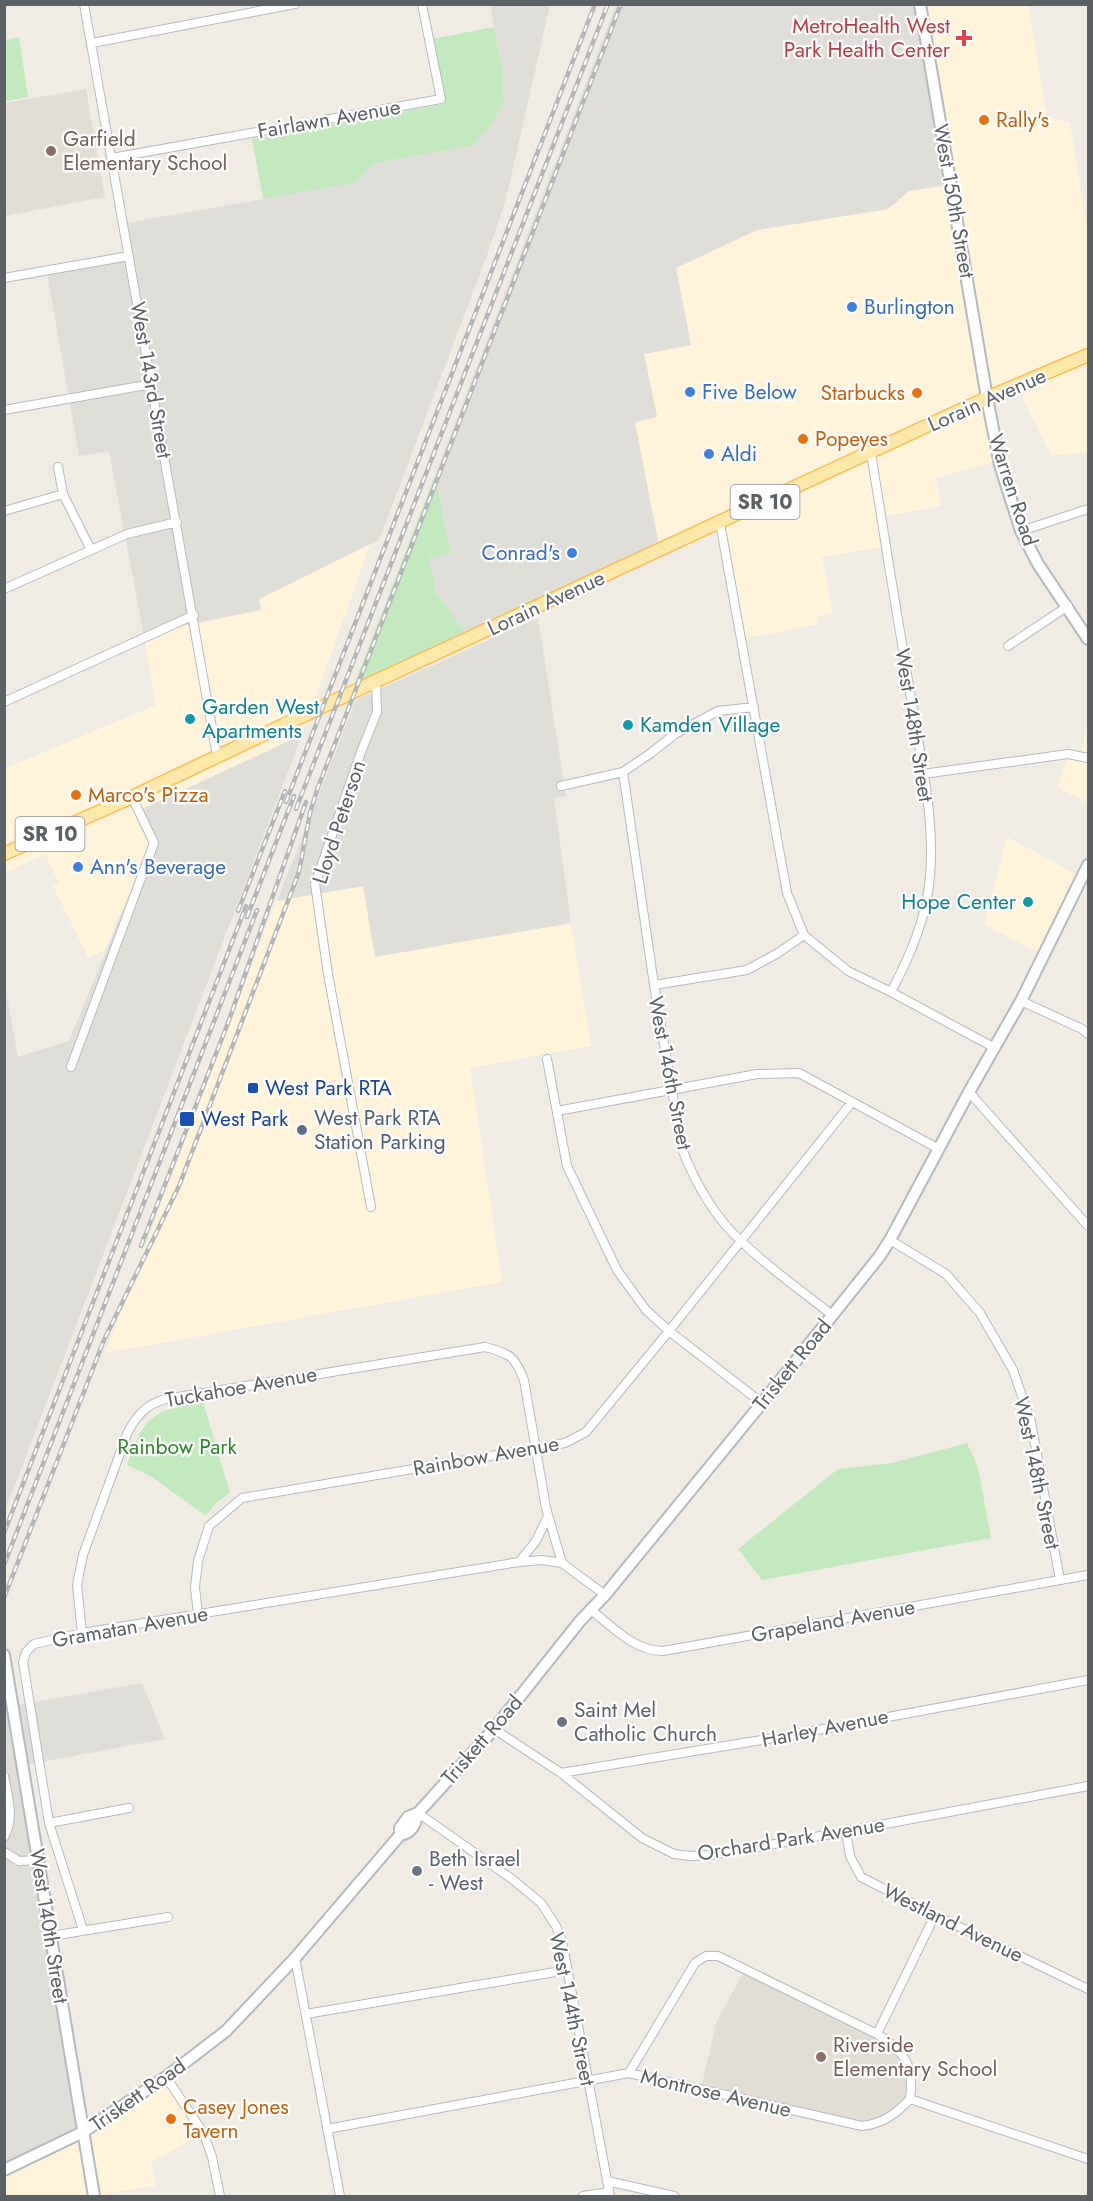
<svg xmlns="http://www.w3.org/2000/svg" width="1093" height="2201" font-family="Jost,sans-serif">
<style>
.commercial{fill:#fff3da}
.industrial{fill:#e0ded8}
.education{fill:#e2ded4}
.green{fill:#c2eabe}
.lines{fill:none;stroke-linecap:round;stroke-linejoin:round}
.minor-casing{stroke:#b6bbbf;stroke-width:10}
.secondary-casing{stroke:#b5babf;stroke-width:14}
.primary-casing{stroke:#ffbd4e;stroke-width:15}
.minor{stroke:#fff;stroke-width:8}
.secondary{stroke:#fff;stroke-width:10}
.primary{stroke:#ffe9aa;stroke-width:12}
.rail-casing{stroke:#b5b6b7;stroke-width:4.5}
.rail{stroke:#fff;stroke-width:2;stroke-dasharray:7;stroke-linecap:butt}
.health-dot{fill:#e0444e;stroke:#fff;stroke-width:2}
.food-dot{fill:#e8710a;stroke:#fff;stroke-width:2}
.education-dot{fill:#8d6e63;stroke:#fff;stroke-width:2}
.shop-dot{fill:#3f7fe0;stroke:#fff;stroke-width:2}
.culture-dot{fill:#0f9aa8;stroke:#fff;stroke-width:2}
.transit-dot{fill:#1a4fb4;stroke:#fff;stroke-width:2}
.service-dot{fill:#5c6f8a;stroke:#fff;stroke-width:2}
.worship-dot{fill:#6b7280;stroke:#fff;stroke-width:2}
.labels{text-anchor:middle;stroke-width:4.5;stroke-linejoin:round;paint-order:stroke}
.shield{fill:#fff;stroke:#8d9094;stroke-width:1.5}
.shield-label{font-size:20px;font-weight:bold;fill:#5c6166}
.health-label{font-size:21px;fill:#be3a42;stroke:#fff;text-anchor:end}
.street-label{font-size:21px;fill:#5c6166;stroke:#fff}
.food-label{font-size:21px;fill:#c56008;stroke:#fff;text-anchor:start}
.education-label{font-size:21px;fill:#785e54;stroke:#fff;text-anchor:start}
.shop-label{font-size:21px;fill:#366cbe;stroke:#fff;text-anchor:start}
.culture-label{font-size:21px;fill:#0d838f;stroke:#fff;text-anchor:start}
.transit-label{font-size:21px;fill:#164399;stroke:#fff;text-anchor:start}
.service-label{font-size:21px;fill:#4e5e75;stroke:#fff;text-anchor:start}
.park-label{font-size:21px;fill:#30852b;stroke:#fff}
.worship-label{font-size:21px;fill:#5b616d;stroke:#fff;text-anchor:start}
</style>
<rect width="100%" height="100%" fill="#f0ece4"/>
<!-- commercial -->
<path class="commercial" d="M924,5h104l19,111 23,7 18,111v218l-37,4 -33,-68 -33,15 10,59 -59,16 5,28 -63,11 5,30 -61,10 11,56 -16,4 1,7 -72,14 -22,-122 -65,30 -25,-124 23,-5 -13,-63 47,-9 -15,-77 81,-38 131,-21 21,-18 45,-7z
M371,542l-69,193 -166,77 12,25 1,10 -44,103 -17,7 -35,-71 6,-3 -14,-29 -40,19 -1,-104 152,-64 -11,-63 37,-16 79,-16 -2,-11z
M1088,722v81l-31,-16 13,-37 12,1z
M1007,837l73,39 -40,77 -56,-28z
M363,886l12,70 196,-33 20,123 -121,22 32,214 -397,71 171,-452z
M166,2081l37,53 -52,28 4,24 -45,7 -6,3h-99l-1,-32 74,-34z"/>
<!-- industrial -->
<path class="industrial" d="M490,5h60l-44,194 -20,59 -107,282 -120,59 2,11 -79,16 -37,16 -36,-191 -30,5 -32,-183 79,-14 -6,-35 235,-41 20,-20 97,-17 32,-44 -1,-27z
M616,5h308l31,179 -46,7 -21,18 -131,21 -81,38 15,77 -47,9 13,63 -22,5 24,124 -192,89 -31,-43 -7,-34 22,-5 -16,-78z
M538,618l28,178 -12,2 17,125 -196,34 -12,-71 -86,15 79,-201z
M302,735l-297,776 -1,-517 4,8 10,55 51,-16 80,-194 -1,-10 -12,-25z
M4,1634l14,71 124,-22 23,56 -145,27 58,364 -74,34z"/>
<!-- education -->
<path class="education" d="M86,89l19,108 -100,19v-113z
M744,1971l149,74 12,16 3,14 -1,23 -16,16 -26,9 -163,-39 14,-61z"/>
<!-- green -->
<path class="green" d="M494,27l9,48 1,27 -13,23 -19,21 -97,17 -20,20 -92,16 -11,-60 192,-35 -12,-65z
M19,37l9,60 -23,4v-61z
M435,475l16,79 -22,4 7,34 31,43 -113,50z
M203,1402l27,91 -15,11 -9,12 -54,-39 -25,-12c18,-50 24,-54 76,-63z
M967,1443l11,24 13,71 -229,42 -24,-31 100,-80 54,-6z"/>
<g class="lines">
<!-- minor casing -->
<g class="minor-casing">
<path id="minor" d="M84,4l133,752
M92,43l203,-39
M112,158l329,-59 -19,-95
M4,278l125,-22
M4,410l148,-26
M871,453c13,84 27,167 41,251 9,55 23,117 18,172 -3,41 -20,80 -39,116
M58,467l5,27 28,56
M4,511l59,-17
M720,523l67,370 17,42 44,36 43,21 104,56
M1021,531l67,-22
M4,589l123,-55 50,-12
M1008,646l60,-40
M4,702l190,-87
M623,772l31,213 28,164c13,33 33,69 60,93 28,27 60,49 90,73
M923,774l145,-20 20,4
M561,786l62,-14 28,-19 24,-19 43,-23 36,-4
M654,985l93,-15 31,-17 26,-18
M1021,1001l61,28 6,5
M547,1059l20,107 50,104 29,40 23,21 93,72
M71,1067l83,-224 -22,-46
M969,1092l119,134
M557,1111l200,-37 42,-1 140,76
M371,1207l-43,-233 -13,-90 46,-132 16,-40 -1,-31
M890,1240l56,34 34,39 33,57 18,52 29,158
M519,1562l17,-21 12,-25
M591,1610c22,17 43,41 72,41l425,-76
M198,1615l-3,-28 3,-26 11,-35 33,-28 306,-52 17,-3 21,-11 83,-101 183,-229
M82,1633l-5,-48 6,-30 44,-121c9,-18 19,-30 39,-35l319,-52c24,6 30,9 39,33l22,128 16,55
M494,1729l67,44 81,65 32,16 16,2 22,-1 125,-22 251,-47
M561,1773l219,-36 308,-57
M4,1776c4,22 11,41 0,61
M418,1813l94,66 29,24 15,23 6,15 48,255
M49,1823l80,-15
M846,1831l4,25 11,21 74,38 153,74
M4,1852l15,9 20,-1
M83,1930l-34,-107 -26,-161 3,-10 8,-8 48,-11 437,-71 23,-2 20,3 43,32
M51,1936l117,-19
M295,1958l45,238
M306,2014l261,-44
M877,2034l58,-119
M629,2073l66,-110 11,-7h12l159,78c27,16 38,32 33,65
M166,2077l38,57 8,23 8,39
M910,2099l178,60
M327,2129l302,-56 233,53c20,-2 34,-12 48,-27
M607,2181l67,15
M583,2196l26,-4"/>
</g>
<!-- secondary casing -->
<g class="secondary-casing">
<path id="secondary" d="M920,4l67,394 13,67 21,66 17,33 50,75
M4,1655l90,541
M400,1835v-7l8,-11 10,-4
M4,2170l79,-38 83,-55 60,-46 69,-73 105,-123c12,-2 15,-10 18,-22l76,-84 86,-108 25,-26 157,-192 117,-146 11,-17 79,-148 52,-91 67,-136"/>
</g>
<!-- primary casing -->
<g class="primary-casing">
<path id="primary" d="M4,854l128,-57 244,-116 611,-283 101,-43"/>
</g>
<!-- minor -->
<use href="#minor" class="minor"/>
<!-- secondary -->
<use href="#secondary" class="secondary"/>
<!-- primary -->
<use href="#primary" class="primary"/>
<!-- rail casing -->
<g class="rail-casing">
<path id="rail" d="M286,802l309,-798
M296,809l312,-805
M238,911l47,-120
M247,917l47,-121
M141,1246l87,-223 78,-221
M4,1533l242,-627
M4,1565l253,-655
M4,1598l100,-258 75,-154 120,-314 11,-59 7,-23 304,-786"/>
</g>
<!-- rail -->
<use href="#rail" class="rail"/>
</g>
<!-- markers -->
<path class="health-dot" d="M961 29h6v6h6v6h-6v6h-6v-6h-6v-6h6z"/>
<g class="food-dot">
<circle cx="984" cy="120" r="6"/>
<circle cx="917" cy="393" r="6"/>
<circle cx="803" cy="439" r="6"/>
<circle cx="76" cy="795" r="6"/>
<circle cx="171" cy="2119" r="6"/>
</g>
<g class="education-dot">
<circle cx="51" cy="151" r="6"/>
<circle cx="821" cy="2057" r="6"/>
</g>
<g class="shop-dot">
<circle cx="852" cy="307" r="6"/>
<circle cx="690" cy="392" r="6"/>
<circle cx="709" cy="454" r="6"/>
<circle cx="572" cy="553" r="6"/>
<circle cx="78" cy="867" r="6"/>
</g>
<g class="culture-dot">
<circle cx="190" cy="719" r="6"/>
<circle cx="628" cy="725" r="6"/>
<circle cx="1028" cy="902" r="6"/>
</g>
<g class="transit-dot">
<rect x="247" y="1082" width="12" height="12" rx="3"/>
<rect x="179" y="1111" width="16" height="16" rx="3"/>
</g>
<circle class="service-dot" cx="302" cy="1130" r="6"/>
<g class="worship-dot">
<circle cx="562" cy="1722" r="6"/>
<circle cx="417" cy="1871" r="6"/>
</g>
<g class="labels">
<!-- shield labels -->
<g class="shield">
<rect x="730.5" y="485" width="69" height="34" rx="4.5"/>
<rect x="15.5" y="817" width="69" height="34" rx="4.5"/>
</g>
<g class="shield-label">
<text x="765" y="509">SR 10</text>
<text x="50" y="841">SR 10</text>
</g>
<!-- health labels -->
<g class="health-label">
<text x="950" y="33">MetroHealth West<tspan x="950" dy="24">Park Health Center</tspan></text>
</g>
<!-- street labels -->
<g class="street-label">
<text transform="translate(329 119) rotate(-10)" y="7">Fairlawn Avenue</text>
<text transform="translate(954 201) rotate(80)" y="7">West 150th Street</text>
<text transform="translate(151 380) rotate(80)" y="7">West 143rd Street</text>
<text transform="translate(987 400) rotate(-24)" y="7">Lorain Avenue</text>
<text transform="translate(1013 490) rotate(72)" y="7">Warren Road</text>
<text transform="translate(546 603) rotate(-25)" y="7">Lorain Avenue</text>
<text transform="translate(914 725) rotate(81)" y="7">West 148th Street</text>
<text transform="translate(339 822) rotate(-72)" y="7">Lloyd Peterson</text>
<text transform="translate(670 1073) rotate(79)" y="7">West 146th Street</text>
<text transform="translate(792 1365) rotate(-51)" y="7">Triskett Road</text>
<text transform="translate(241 1387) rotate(-10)" y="7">Tuckahoe Avenue</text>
<text transform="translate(486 1456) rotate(-10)" y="7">Rainbow Avenue</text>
<text transform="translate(1037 1473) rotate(78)" y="7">West 148th Street</text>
<text transform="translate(833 1621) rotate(-10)" y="7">Grapeland Avenue</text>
<text transform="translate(130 1627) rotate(-10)" y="7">Gramatan Avenue</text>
<text transform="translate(825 1728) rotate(-11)" y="7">Harley Avenue</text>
<text transform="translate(482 1740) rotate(-49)" y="7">Triskett Road</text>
<text transform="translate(791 1839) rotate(-9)" y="7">Orchard Park Avenue</text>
<text transform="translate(953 1923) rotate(26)" y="7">Westland Avenue</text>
<text transform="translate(49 1926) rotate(81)" y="7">West 140th Street</text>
<text transform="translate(572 2009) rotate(78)" y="7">West 144th Street</text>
<text transform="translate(716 2093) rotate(13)" y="7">Montrose Avenue</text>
<text transform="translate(138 2095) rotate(-35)" y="7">Triskett Road</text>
</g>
<!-- food labels -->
<g class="food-label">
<text x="996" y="127">Rally's</text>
<text x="905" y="400" text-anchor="end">Starbucks</text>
<text x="815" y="446">Popeyes</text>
<text x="88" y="802">Marco's Pizza</text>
<text x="183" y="2114">Casey Jones<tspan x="183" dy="24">Tavern</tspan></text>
</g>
<!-- education labels -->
<g class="education-label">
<text x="63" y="146">Garfield<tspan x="63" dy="24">Elementary School</tspan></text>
<text x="833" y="2052">Riverside<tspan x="833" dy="24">Elementary School</tspan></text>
</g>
<!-- shop labels -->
<g class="shop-label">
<text x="864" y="314">Burlington</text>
<text x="702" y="399">Five Below</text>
<text x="721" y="461">Aldi</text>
<text x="560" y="560" text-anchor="end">Conrad's</text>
<text x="90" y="874">Ann's Beverage</text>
</g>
<!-- culture labels -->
<g class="culture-label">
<text x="202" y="714">Garden West<tspan x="202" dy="24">Apartments</tspan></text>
<text x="640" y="732">Kamden Village</text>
<text x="1016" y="909" text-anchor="end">Hope Center</text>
</g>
<!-- transit labels -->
<g class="transit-label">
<text x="265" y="1095">West Park RTA</text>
<text x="201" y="1126">West Park</text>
</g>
<!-- service labels -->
<g class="service-label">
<text x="314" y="1125">West Park RTA<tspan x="314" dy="24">Station Parking</tspan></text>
</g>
<!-- park labels -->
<g class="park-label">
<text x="177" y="1454">Rainbow Park</text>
</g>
<!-- worship labels -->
<g class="worship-label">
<text x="574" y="1717">Saint Mel<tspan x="574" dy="24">Catholic Church</tspan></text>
<text x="429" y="1866">Beth Israel<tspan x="429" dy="24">- West</tspan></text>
</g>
</g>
<!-- border -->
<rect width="1093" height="2201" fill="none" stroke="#5c6166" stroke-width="12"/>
</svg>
